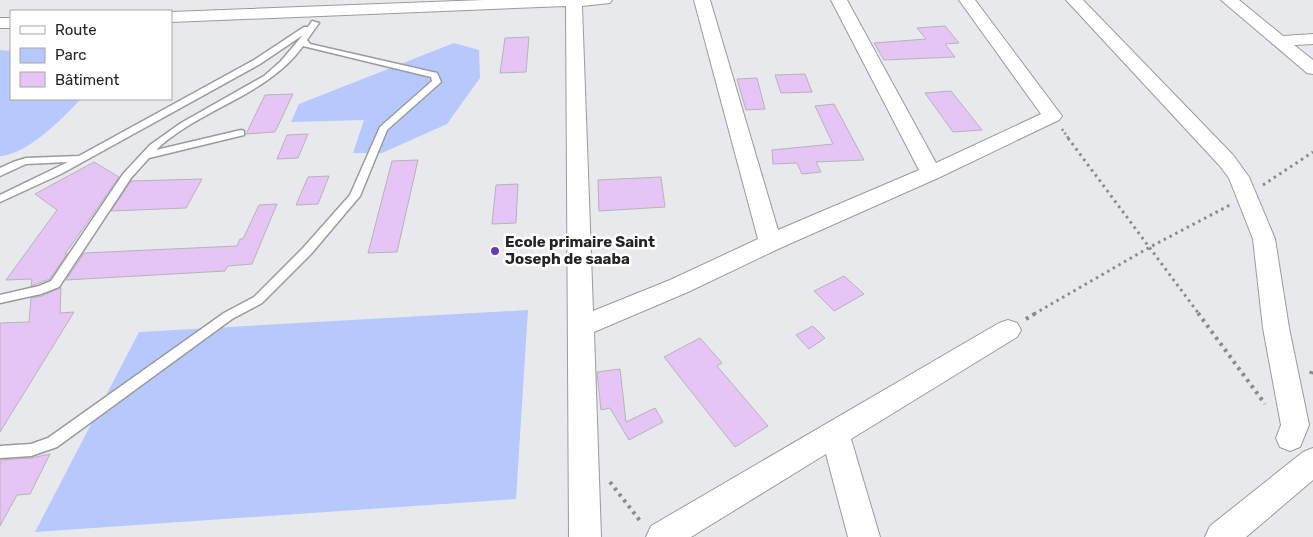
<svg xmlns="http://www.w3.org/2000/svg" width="1313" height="537" font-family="Rubik,sans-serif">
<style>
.green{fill:#b7c9fc}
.building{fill:#e6c4f6;stroke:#b6b4b7}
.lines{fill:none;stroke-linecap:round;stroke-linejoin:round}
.service-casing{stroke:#9a9b9e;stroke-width:3}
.minor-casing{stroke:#9a9b9e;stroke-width:2}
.path-far2{stroke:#8b8b8d;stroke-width:2.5;stroke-dasharray:2 2.5;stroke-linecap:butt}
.path-far1{stroke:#8b8b8d;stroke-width:3;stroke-dasharray:2.5 4;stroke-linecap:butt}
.path{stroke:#8b8b8d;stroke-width:4;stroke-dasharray:3 4.5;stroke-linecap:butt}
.service{fill:#fff;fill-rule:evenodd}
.minor{fill:#fff;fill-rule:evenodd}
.poi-dot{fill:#663cb4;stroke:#fff;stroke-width:2}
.labels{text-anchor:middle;stroke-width:5;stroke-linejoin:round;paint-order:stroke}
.poi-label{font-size:15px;font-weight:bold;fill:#242425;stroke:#fff;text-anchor:start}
</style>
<rect width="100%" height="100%" fill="#e8e9ec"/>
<!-- green -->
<path class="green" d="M454,43l25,7 1,28 -33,46 -65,29h-29l11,-33 -73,2 8,-18z
M0,50l11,1v48h70c-18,19 -54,56 -81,57z
M528,310l-12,189 -481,33 104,-200z"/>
<!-- building -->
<path class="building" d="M945,26l14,17 -14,1 10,13 -71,3 -10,-17 52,-4 -9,-11z
M529,37l-3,35 -26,1 5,-35z
M805,74l7,18 -31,1 -6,-18z
M757,78l8,31 -19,1 -9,-31z
M951,91l31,39 -29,2 -28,-39z
M293,94l-18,38 -29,2 19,-39z
M834,104l30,56 -48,2 5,10 -19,2 -5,-11 -24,1 -1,-14 61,-6 -18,-38z
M308,134l-10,24 -21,1 10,-24z
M418,160l-21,92 -29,1 24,-92z
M94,162l25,15 -54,77h2l-17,25 -19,7 1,-7 -26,1 51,-70 -22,-16z
M329,176l-11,28 -22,1 12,-28z
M661,177l4,30 -66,4 -1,-31z
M202,179l-16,29 -75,3 20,-30z
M518,184l-2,39 -24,1 4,-39z
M277,204l-25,60 -24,2 -3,5 -159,9 18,-27 153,-7 3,-7h3l16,-34z
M844,276l20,18 -30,17 -20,-20z
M61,287l-1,26 14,-1 -74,120v-109l29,-1 2,-24 11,-2z
M813,326l12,12 -16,11 -13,-14z
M700,338l22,25 -5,3 51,60 -33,21 -71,-90z
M620,369l6,53 29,-14 8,14 -34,18 -19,-32 -9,2 -4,-38z
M50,454l-20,40 -13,1 -17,31v-66l31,-2z"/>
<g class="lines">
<!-- service casing -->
<g class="service-casing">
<path id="service" d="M312,21l7,2 -12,17 3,4 127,29 4,9 -54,48 -27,66 -49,58 -49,49 -30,16 -175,128 -26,9 -31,2v-12l31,-2 17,-6 176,-125 30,-16 49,-49 47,-53 30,-68 52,-46 -1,-4 -128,-31c-37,51 -103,62 -147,104l85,-20 3,1v4l-95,23 -18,20 -72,109 -18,7 -41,9v-8l39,-9 12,-5 72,-107 27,-29 31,-22 83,-47 17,-15 22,-26 -43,29 -199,110 -61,28v-7l68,-33 -42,2 -26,12v-8l13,-6 13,-4 53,-2 175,-96 50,-33h4z"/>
</g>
<!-- minor casing -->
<g class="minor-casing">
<path id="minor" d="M484,0h128l-2,3 -28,3 11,305 77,-31 88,-41 -64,-239h16l68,230 141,-60 -88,-170h16l89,163 105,-49 -82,-114h16l87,116 -3,4 -121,58 -160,71 -90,43 -94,40 7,205h-32l-3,-531 -395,16v-10z
M1066,0h17l150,155 16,22 26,62 14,89 20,97 -9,22 -10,4 -10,-4 -4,-9 5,-13 -18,-97 -10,-89 -24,-61 -10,-13z
M1221,0h18l44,36 30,-2v10l-19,1 19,15v14l-6,-1z
M0,18h11v10h-11z
M1008,320l9,3 4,7 -4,7 -166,102 29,98h-32l-22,-83 -135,83h-45l5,-11 348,-203z
M1313,448v32l-67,57h-41l5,-11 93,-74z"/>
</g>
<!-- path-far2 -->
<path class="path-far2" d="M1062,129l7,10"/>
<!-- path-far1 -->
<path class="path-far1" d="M1068,138l131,176
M1263,185l50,-33
M1034,314l116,-67 80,-42"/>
<!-- path -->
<path class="path" d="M1198,313l67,91
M1026,319l10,-6
M1311,374l2,-7
M610,482l31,40"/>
<!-- service -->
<use href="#service" class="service"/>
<!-- minor -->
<use href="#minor" class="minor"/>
</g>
<!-- markers -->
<circle class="poi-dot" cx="495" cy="251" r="5"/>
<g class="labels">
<!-- poi labels -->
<g class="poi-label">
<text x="505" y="247">Ecole primaire Saint<tspan x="505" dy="17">Joseph de saaba</tspan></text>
</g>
</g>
<!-- legend -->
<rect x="10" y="10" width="162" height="90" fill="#ffffff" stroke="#a7a7a8"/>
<rect x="20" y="26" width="25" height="8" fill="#ffffff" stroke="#a7a7a8"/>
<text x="55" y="35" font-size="15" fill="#242425">Route</text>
<rect x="20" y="48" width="25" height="15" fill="#b7c9fc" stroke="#a7a7a8"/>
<text x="55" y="60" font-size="15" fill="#242425">Parc</text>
<rect x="20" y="72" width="25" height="15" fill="#e6c4f6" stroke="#a7a7a8"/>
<text x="55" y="85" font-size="15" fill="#242425">Bâtiment</text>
</svg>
